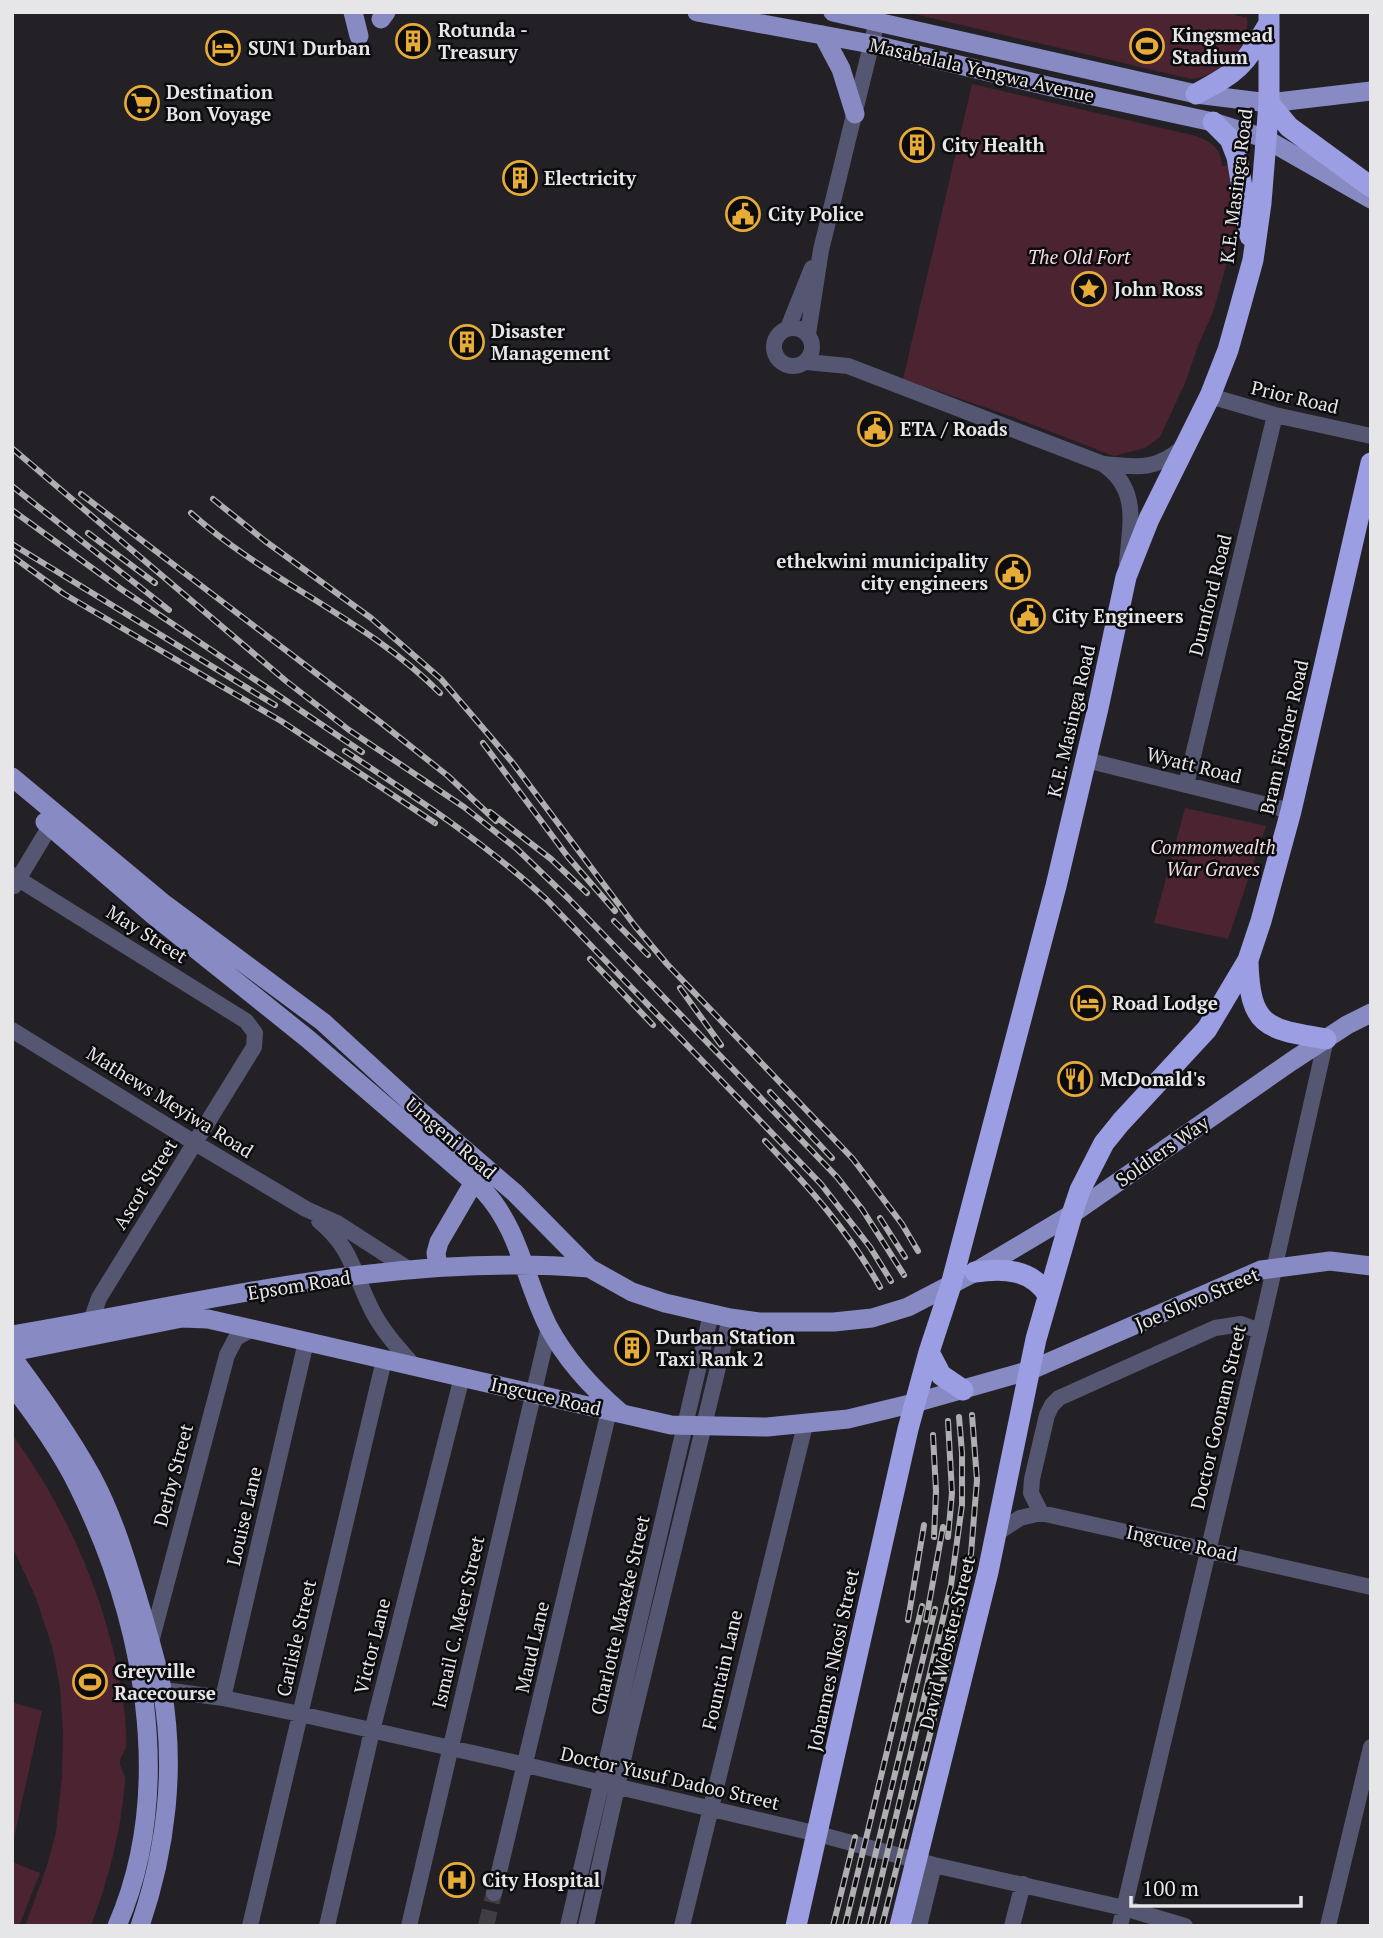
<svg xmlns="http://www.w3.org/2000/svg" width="1383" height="1938" font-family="'PT Serif',serif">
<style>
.green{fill:#4c2431}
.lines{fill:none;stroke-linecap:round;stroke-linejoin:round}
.minor-tunnel{stroke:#403e43;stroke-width:16;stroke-dasharray:16 8;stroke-linecap:butt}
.minor{stroke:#555772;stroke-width:16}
.major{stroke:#878ac3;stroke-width:19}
.highway{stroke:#9b9ee3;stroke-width:21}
.rail-casing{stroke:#afaeb1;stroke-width:6}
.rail{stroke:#0c0b0d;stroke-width:3.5;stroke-dasharray:10;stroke-linecap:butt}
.labels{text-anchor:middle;stroke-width:5;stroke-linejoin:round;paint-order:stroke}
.poi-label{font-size:19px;font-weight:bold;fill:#e6e5e8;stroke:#0c0b0d;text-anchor:start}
.street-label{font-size:19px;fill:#e6e5e8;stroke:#0c0b0d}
.park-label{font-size:19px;font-style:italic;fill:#f3dce2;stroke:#0c0b0d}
</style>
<rect width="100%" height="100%" fill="#232126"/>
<!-- green -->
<path class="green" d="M906,12h330l-1,3 12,3c4,31 -26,59 -56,61z
M972,84l224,52c16,6 25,12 26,30h14v64l-23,82 -15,34 -13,37 -25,54 -15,11 -31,8 -101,-39 -110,-38z
M1185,808l81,18 -38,113 -74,-16z
M12,1434c54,75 94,163 109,254 3,19 6,39 5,59 -1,5 -5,8 -6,14 -1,7 6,12 5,20 -4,50 -16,97 -34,145h-66l21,-57 10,-37 6,-55 1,-46 -3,-44 -8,-41 -16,-48 -24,-52z
M12,1702l30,9 -30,136z
M12,1862l28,11 -21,53h-7z"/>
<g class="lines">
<!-- minor-tunnel -->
<path class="minor-tunnel" d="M486,1926l8,-33"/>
<!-- minor -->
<path class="minor" d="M774 347a19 19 0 1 1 38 0a19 19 0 1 1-38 0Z
M788,328l24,-60
M808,334l13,-84 56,-229
M806,362l42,4 255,98c37,25 27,60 24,99
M1210,396l65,19 96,21
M1103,464c33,3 52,7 79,-16
M1086,760l205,51
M1186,785l89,-370
M12,875l234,146 9,12 -1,14 -155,251 -8,23
M14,886l41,-68
M12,1030l183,113 111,66 31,14 73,47
M319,1221c32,27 33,47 50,83 10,23 28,43 45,62
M1041,1513l-10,-20 1,-14 15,-64 5,-10 7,-7 156,-70 26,-4 18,7
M997,1533l23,-15 21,-5 330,74
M151,1642l76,-287 9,-17 16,-9
M142,1687l81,11 77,16 226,51 292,69 116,31 190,43 61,18
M223,1698l83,-356
M494,1893l115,-482
M250,1926l134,-566
M327,1926l45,-195 90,-354
M409,1926l140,-599
M568,1926l143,-612
M586,1926l42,-188 102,-420
M682,1926l123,-501
M919,1926l15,-61
M1012,1926l11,-42
M1120,1926l146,-621 60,-266
M1328,1926l43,-179"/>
<!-- major -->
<path class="major" d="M353,12l6,24
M697,12l174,32 181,43 161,35 51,16 107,61
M833,12l363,82 73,9 102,-12
M381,19l5,-7
M823,35l18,34 14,45
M12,777l150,125 161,120 97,89 95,82 74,75 43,24 33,11 65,15 29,4h75l38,-4 36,-11 67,-35 97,-58 220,-153 55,-36 24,-12
M45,822l107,92 156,125 176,152c36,39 41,90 64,135 18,34 45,63 73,87
M438,1267l-2,-14 3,-11 35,-60
M12,1335c190,-32 383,-83 577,-67
M12,1352l170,-34 26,1 463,106 96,2 81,-8 66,-16 117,-33 230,-100 69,-9 41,5
M12,1357c28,38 57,78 80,120 20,37 33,79 45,119 9,31 19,62 25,93 14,79 4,161 -22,237
M12,1385c25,33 49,66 67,103 64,130 98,300 38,438"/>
<!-- highway -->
<path class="highway" d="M1196,94c42,-22 48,-28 72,-69
M1269,103l20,24 82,60
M1213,122l17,17 7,18 13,79
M1248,962c2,66 19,67 78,77
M975,1272c29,-4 56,-3 73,23
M929,1352l12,23 22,15
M796,1926l112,-497 21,-77 22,-67 105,-399 42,-178 28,-131 23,-58 61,-123 18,-46 14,-50 11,-40 8,-57 8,-100v-91
M900,1926l88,-354 48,-233 36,-125 8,-24 24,-47 17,-21 86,-93 41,-69 13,-39 30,-110 80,-348"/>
<!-- rail casing -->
<g class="rail-casing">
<path id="rail" d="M13,449l273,232 63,49 115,77 53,42 52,50 268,278 25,32 42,66
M12,486l157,124
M81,494l299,228 68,54 48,45
M213,499l52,42 106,77 70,61 71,83 123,164 32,38 186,195 49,65 16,27
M12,510l109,79 241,163
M191,513c77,69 176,106 249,180
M88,533l67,50
M12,544l263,161
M12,556l52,38 217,127 154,102
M483,743l85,114 47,54
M345,751c70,46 139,91 201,148l275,285 49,63 21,34
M490,812l61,47 36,34
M614,921l34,34
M590,959l63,66
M680,988l41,57
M770,1092l62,66
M765,1141c43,45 84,91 115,146
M880,1218l25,39
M948,1421l4,72 -4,44
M933,1435l3,56 -2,46
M908,1620l16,-95
M926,1620l17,-93
M833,1926l22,-89
M845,1926l77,-320
M858,1926l77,-317
M870,1926l81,-341 11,-80v-52l-3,-36
M882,1926l74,-296 15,-76 6,-74 -5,-65"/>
</g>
<!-- rail -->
<use href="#rail" class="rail"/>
</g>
<!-- icons -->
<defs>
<g id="building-ring" transform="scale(1.75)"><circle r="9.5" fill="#0c0b0d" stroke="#e7ac37" stroke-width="1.5"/><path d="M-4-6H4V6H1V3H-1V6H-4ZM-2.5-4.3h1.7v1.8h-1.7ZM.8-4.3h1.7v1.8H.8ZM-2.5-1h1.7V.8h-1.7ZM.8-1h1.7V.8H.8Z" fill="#e7ac37"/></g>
<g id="stadium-ring" transform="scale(1.75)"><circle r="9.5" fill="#0c0b0d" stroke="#e7ac37" stroke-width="1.5"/><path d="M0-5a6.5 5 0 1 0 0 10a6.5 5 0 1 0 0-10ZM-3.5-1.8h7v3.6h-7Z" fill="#e7ac37"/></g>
<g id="hotel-ring" transform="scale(1.75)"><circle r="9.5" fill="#0c0b0d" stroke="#e7ac37" stroke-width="1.5"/><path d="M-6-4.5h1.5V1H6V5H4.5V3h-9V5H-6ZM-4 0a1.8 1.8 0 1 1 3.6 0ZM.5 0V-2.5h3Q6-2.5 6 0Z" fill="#e7ac37"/></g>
<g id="supermarket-ring" transform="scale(1.75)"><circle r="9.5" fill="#0c0b0d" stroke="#e7ac37" stroke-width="1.5"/><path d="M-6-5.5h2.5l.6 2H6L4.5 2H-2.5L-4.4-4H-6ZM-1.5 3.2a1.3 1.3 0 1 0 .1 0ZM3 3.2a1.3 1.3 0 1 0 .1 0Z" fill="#e7ac37"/></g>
<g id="civic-ring" transform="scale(1.75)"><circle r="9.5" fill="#0c0b0d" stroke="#e7ac37" stroke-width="1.5"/><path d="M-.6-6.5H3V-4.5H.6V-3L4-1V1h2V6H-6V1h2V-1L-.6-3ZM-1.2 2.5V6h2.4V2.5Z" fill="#e7ac37"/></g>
<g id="sight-ring" transform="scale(1.75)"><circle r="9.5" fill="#0c0b0d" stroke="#e7ac37" stroke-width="1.5"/><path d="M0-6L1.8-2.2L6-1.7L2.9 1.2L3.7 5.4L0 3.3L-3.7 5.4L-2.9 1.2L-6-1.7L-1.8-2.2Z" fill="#e7ac37"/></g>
<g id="restaurant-ring" transform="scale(1.75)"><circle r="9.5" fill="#0c0b0d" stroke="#e7ac37" stroke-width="1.5"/><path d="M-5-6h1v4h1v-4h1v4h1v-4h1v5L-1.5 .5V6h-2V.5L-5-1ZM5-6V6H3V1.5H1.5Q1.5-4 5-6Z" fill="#e7ac37"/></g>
<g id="hospital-ring" transform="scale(1.75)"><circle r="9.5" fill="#0c0b0d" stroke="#e7ac37" stroke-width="1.5"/><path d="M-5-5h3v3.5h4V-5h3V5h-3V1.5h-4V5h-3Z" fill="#e7ac37"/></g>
</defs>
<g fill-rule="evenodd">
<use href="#building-ring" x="413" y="41"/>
<use href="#stadium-ring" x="1147" y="46"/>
<use href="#hotel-ring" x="223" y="48"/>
<use href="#supermarket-ring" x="142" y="103"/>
<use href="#building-ring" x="917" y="145"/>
<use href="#building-ring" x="520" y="178"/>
<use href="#civic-ring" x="743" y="214"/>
<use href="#sight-ring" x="1089" y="289"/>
<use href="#building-ring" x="467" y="342"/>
<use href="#civic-ring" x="875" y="429"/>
<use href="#civic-ring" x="1013" y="572"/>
<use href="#civic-ring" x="1028" y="616"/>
<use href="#hotel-ring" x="1088" y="1003"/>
<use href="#restaurant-ring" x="1075" y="1079"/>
<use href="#building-ring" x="632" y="1348"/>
<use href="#stadium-ring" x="90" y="1682"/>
<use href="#hospital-ring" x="457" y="1880"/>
</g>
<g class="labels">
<!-- poi labels -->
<g class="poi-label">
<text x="438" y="37">Rotunda -<tspan x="438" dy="22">Treasury</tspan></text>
<text x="1172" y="42">Kingsmead<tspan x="1172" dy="22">Stadium</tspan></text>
<text x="248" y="55">SUN1 Durban</text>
<text x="166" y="99">Destination<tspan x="166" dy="22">Bon Voyage</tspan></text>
<text x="942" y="152">City Health</text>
<text x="544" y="185">Electricity</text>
<text x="768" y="221">City Police</text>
<text x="1114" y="296">John Ross</text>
<text x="491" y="338">Disaster<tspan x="491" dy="22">Management</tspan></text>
<text x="900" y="436">ETA / Roads</text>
<text x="988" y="568" text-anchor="end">ethekwini municipality<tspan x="988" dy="22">city engineers</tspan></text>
<text x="1052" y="623">City Engineers</text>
<text x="1112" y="1010">Road Lodge</text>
<text x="1100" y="1086">McDonald's</text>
<text x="656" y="1344">Durban Station<tspan x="656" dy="22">Taxi Rank 2</tspan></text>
<text x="114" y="1678">Greyville<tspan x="114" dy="22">Racecourse</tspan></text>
<text x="482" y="1887">City Hospital</text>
</g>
<!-- street labels -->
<g class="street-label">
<text transform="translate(982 70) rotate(13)" y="7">Masabalala Yengwa Avenue</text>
<text transform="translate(1236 186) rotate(-83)" y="7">K.E. Masinga Road</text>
<text transform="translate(1295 397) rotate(13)" y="7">Prior Road</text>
<text transform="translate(1210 595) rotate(-76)" y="7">Durnford Road</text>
<text transform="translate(1071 721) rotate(-77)" y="7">K.E. Masinga Road</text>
<text transform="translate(1284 737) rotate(-77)" y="7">Bram Fischer Road</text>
<text transform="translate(1194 765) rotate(14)" y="7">Wyatt Road</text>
<text transform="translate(147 934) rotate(32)" y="7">May Street</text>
<text transform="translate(170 1102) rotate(32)" y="7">Mathews Meyiwa Road</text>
<text transform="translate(451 1138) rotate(41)" y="7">Umgeni Road</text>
<text transform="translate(1162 1151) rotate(-35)" y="7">Soldiers Way</text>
<text transform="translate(145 1184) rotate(-58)" y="7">Ascot Street</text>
<text transform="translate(299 1285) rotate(-9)" y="7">Epsom Road</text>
<text transform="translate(1197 1299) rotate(-23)" y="7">Joe Slovo Street</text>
<text transform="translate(546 1396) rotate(13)" y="7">Ingcuce Road</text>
<text transform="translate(1218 1417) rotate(-77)" y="7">Doctor Goonam Street</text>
<text transform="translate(173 1475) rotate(-75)" y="7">Derby Street</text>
<text transform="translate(244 1516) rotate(-77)" y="7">Louise Lane</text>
<text transform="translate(1182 1543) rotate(12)" y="7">Ingcuce Road</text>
<text transform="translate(620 1615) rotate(-77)" y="7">Charlotte Maxeke Street</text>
<text transform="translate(458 1622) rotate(-77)" y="7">Ismail C. Meer Street</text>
<text transform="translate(296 1638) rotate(-77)" y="7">Carlisle Street</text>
<text transform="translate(947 1643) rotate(-76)" y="7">David Webster Street</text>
<text transform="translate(372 1646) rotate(-76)" y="7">Victor Lane</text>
<text transform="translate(532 1647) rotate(-77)" y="7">Maud Lane</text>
<text transform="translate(833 1660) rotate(-78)" y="7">Johannes Nkosi Street</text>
<text transform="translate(722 1670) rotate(-77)" y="7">Fountain Lane</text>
<text transform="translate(670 1778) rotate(13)" y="7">Doctor Yusuf Dadoo Street</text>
</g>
<!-- park labels -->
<g class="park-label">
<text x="1079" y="264">The Old Fort</text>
<text x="1213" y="854">Commonwealth<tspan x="1213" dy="22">War Graves</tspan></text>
</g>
</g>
<!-- border -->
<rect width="1383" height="1938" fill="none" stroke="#e6e5e8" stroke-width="28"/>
<!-- scale -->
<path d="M1131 1896v10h170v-10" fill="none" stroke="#e6e5e8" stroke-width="3.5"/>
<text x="1142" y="1896" font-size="21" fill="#e6e5e8" stroke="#0c0b0d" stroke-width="5" paint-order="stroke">100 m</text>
</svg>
